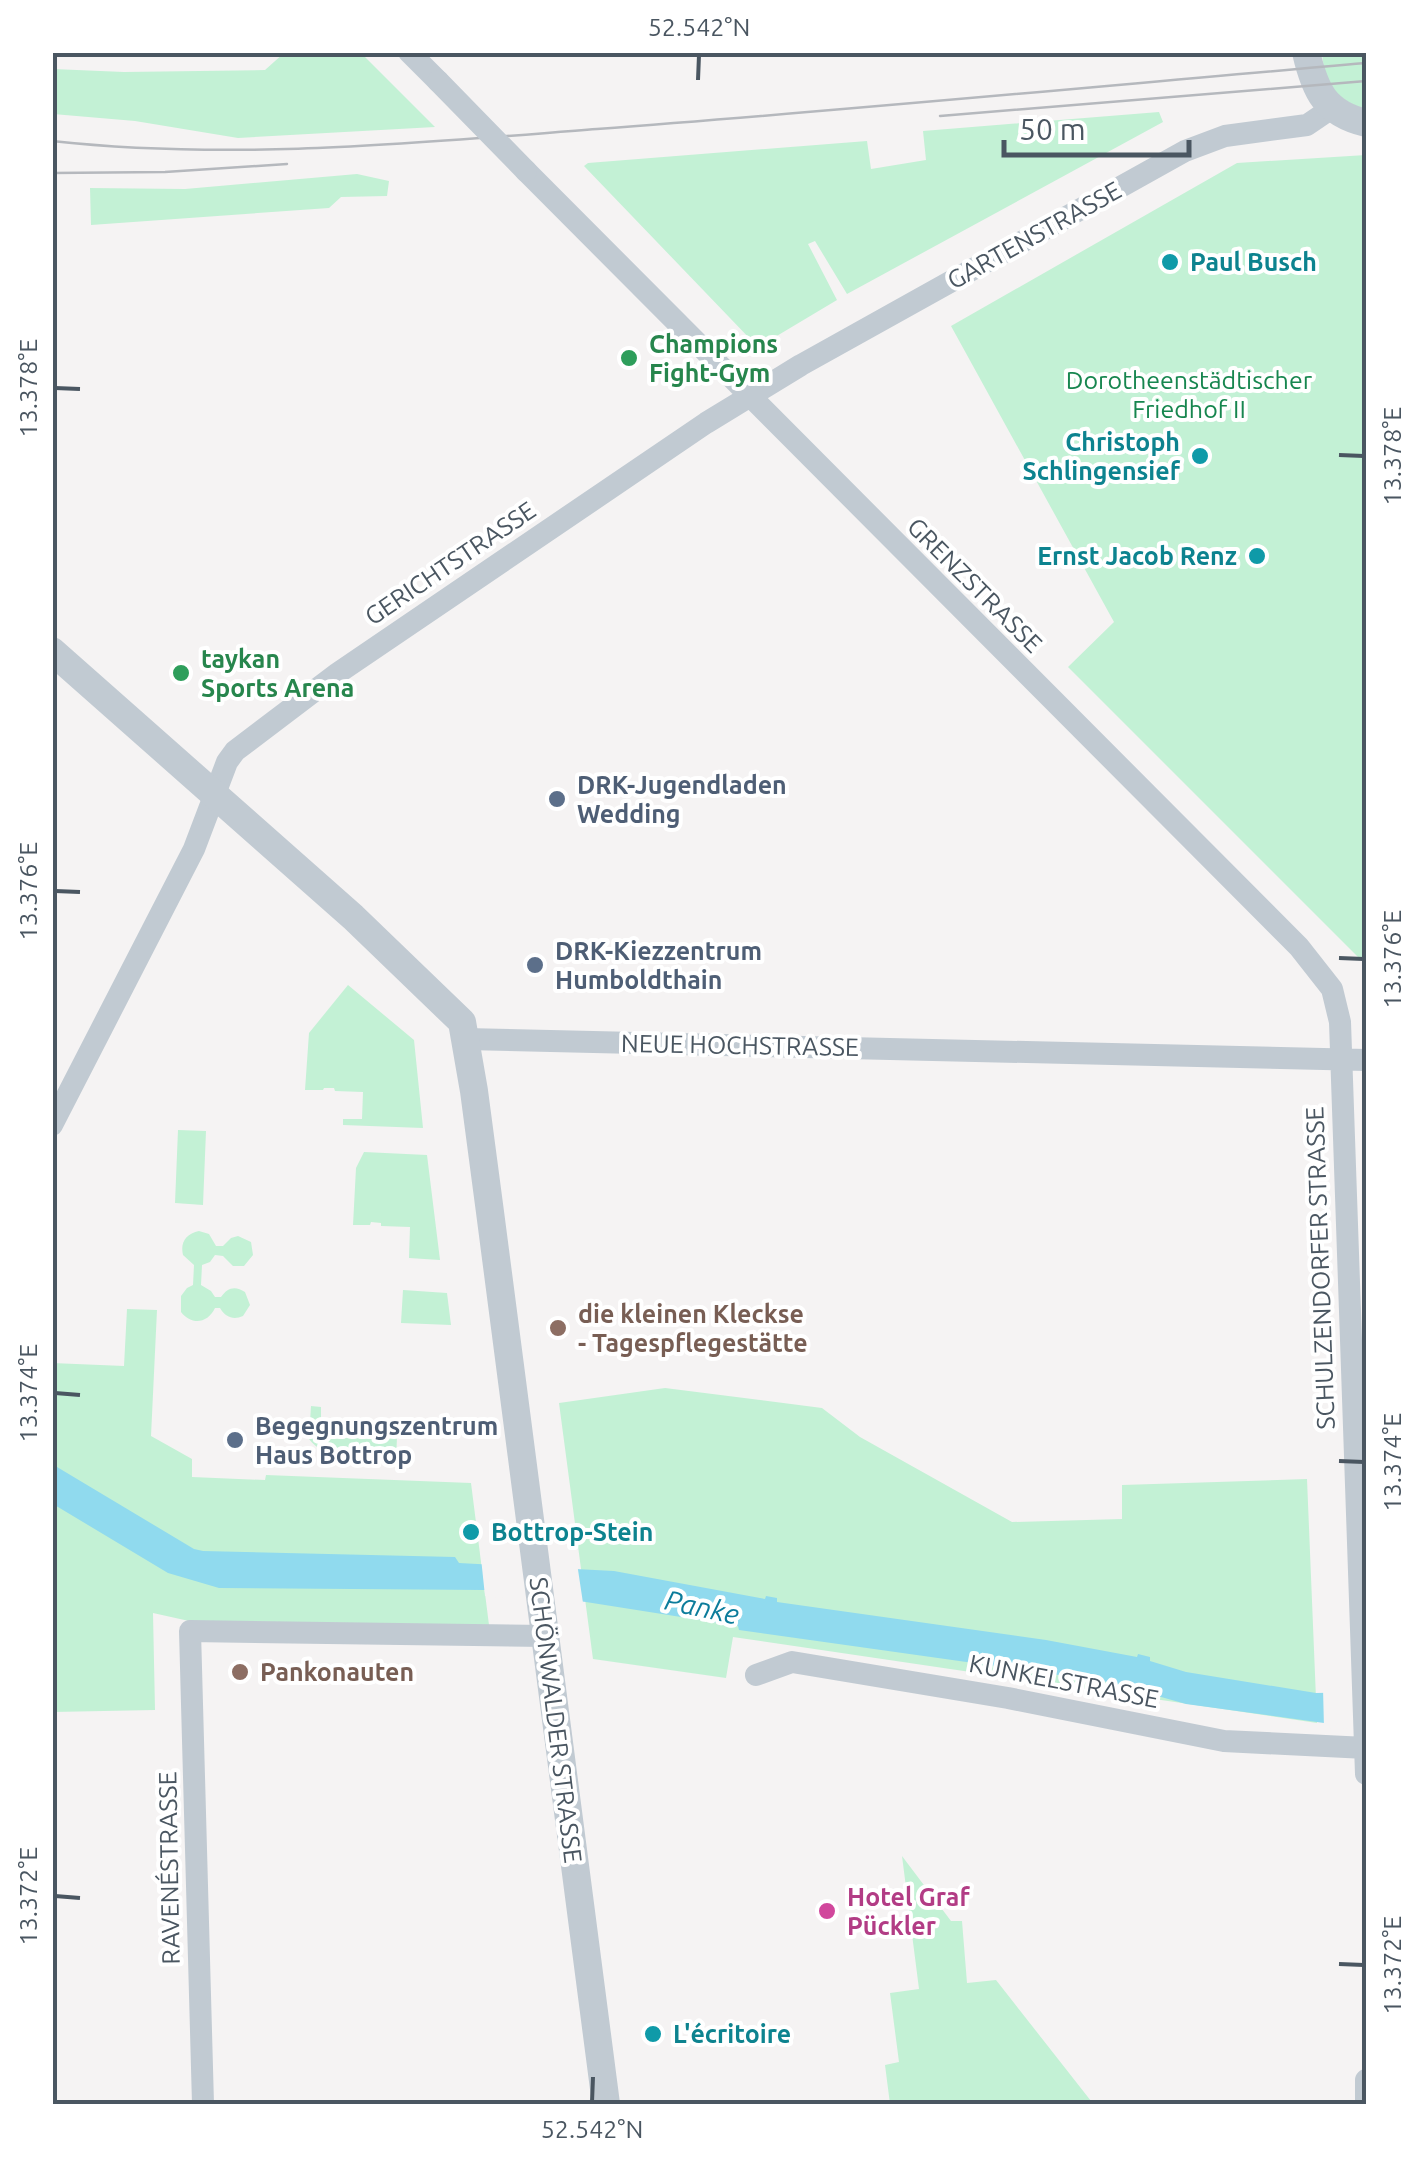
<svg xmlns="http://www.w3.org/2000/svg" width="1419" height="2157" font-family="Ubuntu,sans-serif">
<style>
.green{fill:#c3f1d5}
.water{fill:#90daee}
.pier{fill:#f5f3f3}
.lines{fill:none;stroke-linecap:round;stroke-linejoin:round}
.minor{stroke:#c1cad2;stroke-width:22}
.tertiary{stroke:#c1cad2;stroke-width:28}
.tram{stroke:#b5b8bd;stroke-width:2.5}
.minor-bridge{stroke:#c1cad2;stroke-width:22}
.ticks{fill:none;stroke:#4a5661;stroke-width:4}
.culture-dot{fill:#0f9aa8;stroke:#fff;stroke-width:4}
.leisure-dot{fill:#2e9e5b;stroke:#fff;stroke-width:4}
.service-dot{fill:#5c6f8a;stroke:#fff;stroke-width:4}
.education-dot{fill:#8d6e63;stroke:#fff;stroke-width:4}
.hotel-dot{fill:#d1479c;stroke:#fff;stroke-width:4}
.labels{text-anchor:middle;stroke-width:8;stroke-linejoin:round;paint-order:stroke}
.street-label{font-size:25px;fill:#4a5661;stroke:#fff}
.culture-label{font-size:25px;font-weight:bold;fill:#0d838f;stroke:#fff;text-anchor:start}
.leisure-label{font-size:25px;font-weight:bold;fill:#27864d;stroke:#fff;text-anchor:start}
.park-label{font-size:25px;fill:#17864f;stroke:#fff}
.service-label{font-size:25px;font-weight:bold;fill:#4e5e75;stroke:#fff;text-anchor:start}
.education-label{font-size:25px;font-weight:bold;fill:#785e54;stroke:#fff;text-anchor:start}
.hotel-label{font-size:25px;font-weight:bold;fill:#b23c85;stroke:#fff;text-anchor:start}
.water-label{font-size:28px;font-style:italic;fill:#0c7c9b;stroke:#fff}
.neatline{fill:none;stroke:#4a5661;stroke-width:4}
.ticks-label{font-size:25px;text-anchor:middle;fill:#4a5661}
</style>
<rect width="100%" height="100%" fill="#f5f3f3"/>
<!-- green -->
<path class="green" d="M284,53h77l74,74 -197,11 -103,-17 -82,-7v-45l71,3 141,-2z
M1322,53h44v58c-30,-14 -41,-23 -44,-58z
M1159,112l4,10 -316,172 -32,-53 -7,3 29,56 -72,43 -12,-1 -169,-176 4,-3 279,-22 4,28 55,-9 -3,-29z
M1366,155v810l-298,-298 46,-45 -163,-296 286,-163z
M357,174l32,7 -2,15 -46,1 -12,11 -238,17 -1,-37 95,1z
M348,985l66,55 9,88 -80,-3v-6h19l1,-27 -28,-1 -1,-3h-10l-1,2h-18l4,-57z
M178,1130l28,1 -3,74 -28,-2z
M364,1152l63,3 13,105 -31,-2 1,-31 -29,-1v-3l-10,-1 -1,3h-17l3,-57z
M199,1231l10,3 7,12h7l8,-8 7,-2 13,6 2,13 -9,11h-11l-10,-10 -8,-1 -5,7 -8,3 -1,20 10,6 4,6h6c6,-9 14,-12 24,-5l5,13 -7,11c-9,4 -17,2 -23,-8h-5c-7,15 -23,18 -34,4v-16l6,-8 6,-3 1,-20 -11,-10c-3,-13 3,-21 16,-24z
M403,1290l44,3 4,32 -50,-2z
M127,1309l30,1 -6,126 41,23v18l73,3 1,-5 205,8 18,142 -300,-4 -36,-8 2,97 -102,2 -1,-349 72,3z
M665,1388l157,20 38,29 152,85 110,-3v-34l185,-6 10,244 -584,-86 -7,41 -133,-19 -34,-256z
M311,1406l10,1v30l27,1 1,-3 7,1v2l27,1 1,-2h13l-1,23c-31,-1 -66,5 -87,-21z
M902,1856l49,65h11l5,62 29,-3 95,121 -23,3h-178l-5,-39 14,-3 -9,-69 29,-4z"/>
<!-- water -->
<path class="water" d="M52,1464l142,85 9,2 252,6 4,6 155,8 151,28 1,-3 11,2v4l269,38 91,17 1,-3 12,3v4l36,11 130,21 50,-1 -42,31 -138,-19 -78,-22 -369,-52 -1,-4 -152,-24 -101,-12 -266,-2 -51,-15 -115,-69z"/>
<!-- pier -->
<path class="pier" d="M481,1558l96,5 6,40 -26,1 -72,-8z
M1366,1687v42l-42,-1 -1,-40z"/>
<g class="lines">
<!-- minor -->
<path class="minor" d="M409,52l29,29
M526,171l773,776 33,42 8,33 26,752
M465,1039l901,21
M52,1125l142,-276 33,-87 8,-11 103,-78 368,-250 95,-58 384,-214 40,-15 82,-11 25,-17
M756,1675l36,-13 216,36 216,43 142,7
M203,2104l-13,-473 355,5
M1366,2104v-24"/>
<!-- tertiary -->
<path class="tertiary" d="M1306,52c9,39 19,61 60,71
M52,651l301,266 109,105 12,69 16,121 116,892"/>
<!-- tram -->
<path class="tram" d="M940,116l426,-35
M52,141c182,20 363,2 545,-12 257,-19 513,-44 769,-66
M52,173l113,-1 122,-8"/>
<!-- minor-bridge -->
<path class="minor-bridge" d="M438,81l88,90"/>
</g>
<!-- ticks -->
<path class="ticks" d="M698,80l1,-25M55,388l25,1M1339,455l25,1M55,891l25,1M1339,958l25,1M55,1393l25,2M1339,1461l25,1M55,1896l25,2M1339,1964l25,1M592,2102l1,-25"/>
<!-- markers -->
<g class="culture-dot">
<circle cx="1170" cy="262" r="10"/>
<circle cx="1200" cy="456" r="10"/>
<circle cx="1257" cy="556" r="10"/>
<circle cx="471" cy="1532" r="10"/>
<circle cx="653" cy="2034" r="10"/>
</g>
<g class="leisure-dot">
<circle cx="629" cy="358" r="10"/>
<circle cx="181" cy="673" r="10"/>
</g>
<g class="service-dot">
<circle cx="557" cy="799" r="10"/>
<circle cx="535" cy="965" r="10"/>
<circle cx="235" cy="1440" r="10"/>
</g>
<g class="education-dot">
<circle cx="558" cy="1328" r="10"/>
<circle cx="240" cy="1672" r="10"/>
</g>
<circle class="hotel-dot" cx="827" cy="1911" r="10"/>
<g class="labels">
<!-- street labels -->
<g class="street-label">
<text transform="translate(1034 235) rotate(-29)" y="9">GARTENSTRASSE</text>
<text transform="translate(450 563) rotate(-34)" y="9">GERICHTSTRASSE</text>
<text transform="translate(975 585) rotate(45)" y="9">GRENZSTRASSE</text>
<text transform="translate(740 1045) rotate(1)" y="9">NEUE HOCHSTRASSE</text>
<text transform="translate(1320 1268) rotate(-92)" y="9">SCHULZENDORFER STRASSE</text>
<text transform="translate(1064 1681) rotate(11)" y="9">KUNKELSTRASSE</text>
<text transform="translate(556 1720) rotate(83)" y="9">SCHÖNWALDER STRASSE</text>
<text transform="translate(169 1868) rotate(-91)" y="9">RAVENÉSTRASSE</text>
</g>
<!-- culture labels -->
<g class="culture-label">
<text x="1190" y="271">Paul Busch</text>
<text x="1180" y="451" text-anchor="end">Christoph<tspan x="1180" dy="29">Schlingensief</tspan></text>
<text x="1237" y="565" text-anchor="end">Ernst Jacob Renz</text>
<text x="491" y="1541">Bottrop-Stein</text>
<text x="673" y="2043">L'écritoire</text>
</g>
<!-- leisure labels -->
<g class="leisure-label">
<text x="649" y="353">Champions<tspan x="649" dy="29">Fight-Gym</tspan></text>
<text x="201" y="668">taykan<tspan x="201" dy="29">Sports Arena</tspan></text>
</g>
<!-- park labels -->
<g class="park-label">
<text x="1189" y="389">Dorotheenstädtischer<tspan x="1189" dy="29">Friedhof II</tspan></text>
</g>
<!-- service labels -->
<g class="service-label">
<text x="577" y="794">DRK-Jugendladen<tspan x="577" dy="29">Wedding</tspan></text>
<text x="555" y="960">DRK-Kiezzentrum<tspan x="555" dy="29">Humboldthain</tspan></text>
<text x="255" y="1435">Begegnungszentrum<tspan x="255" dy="29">Haus Bottrop</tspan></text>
</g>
<!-- education labels -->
<g class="education-label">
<text x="578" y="1323">die kleinen Kleckse<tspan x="578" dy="29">- Tagespflegestätte</tspan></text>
<text x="260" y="1681">Pankonauten</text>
</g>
<!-- hotel labels -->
<g class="hotel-label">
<text x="847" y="1906">Hotel Graf<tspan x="847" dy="29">Pückler</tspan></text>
</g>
<!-- water labels -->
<g class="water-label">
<text transform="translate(702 1607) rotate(12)" y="10">Panke</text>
</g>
</g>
<!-- border -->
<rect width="1419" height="2157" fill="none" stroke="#ffffff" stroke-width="110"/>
<!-- scale -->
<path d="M1004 140v15h185v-15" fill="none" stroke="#4a5661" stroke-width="5"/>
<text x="1019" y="140" font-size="30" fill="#4a5661" stroke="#ffffff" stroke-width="8" paint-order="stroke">50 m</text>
<rect x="55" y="55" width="1309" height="2047" class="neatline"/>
<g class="ticks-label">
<text x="699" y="36">52.542°N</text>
<text transform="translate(28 388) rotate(-90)" y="9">13.378°E</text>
<text transform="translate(1392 456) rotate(-90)" y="9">13.378°E</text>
<text transform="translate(28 891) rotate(-90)" y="9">13.376°E</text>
<text transform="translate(1392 959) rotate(-90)" y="9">13.376°E</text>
<text transform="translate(28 1393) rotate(-90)" y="9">13.374°E</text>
<text transform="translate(1392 1462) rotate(-90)" y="9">13.374°E</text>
<text transform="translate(28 1896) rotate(-90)" y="9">13.372°E</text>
<text transform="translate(1392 1965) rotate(-90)" y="9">13.372°E</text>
<text x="592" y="2138">52.542°N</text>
</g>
</svg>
